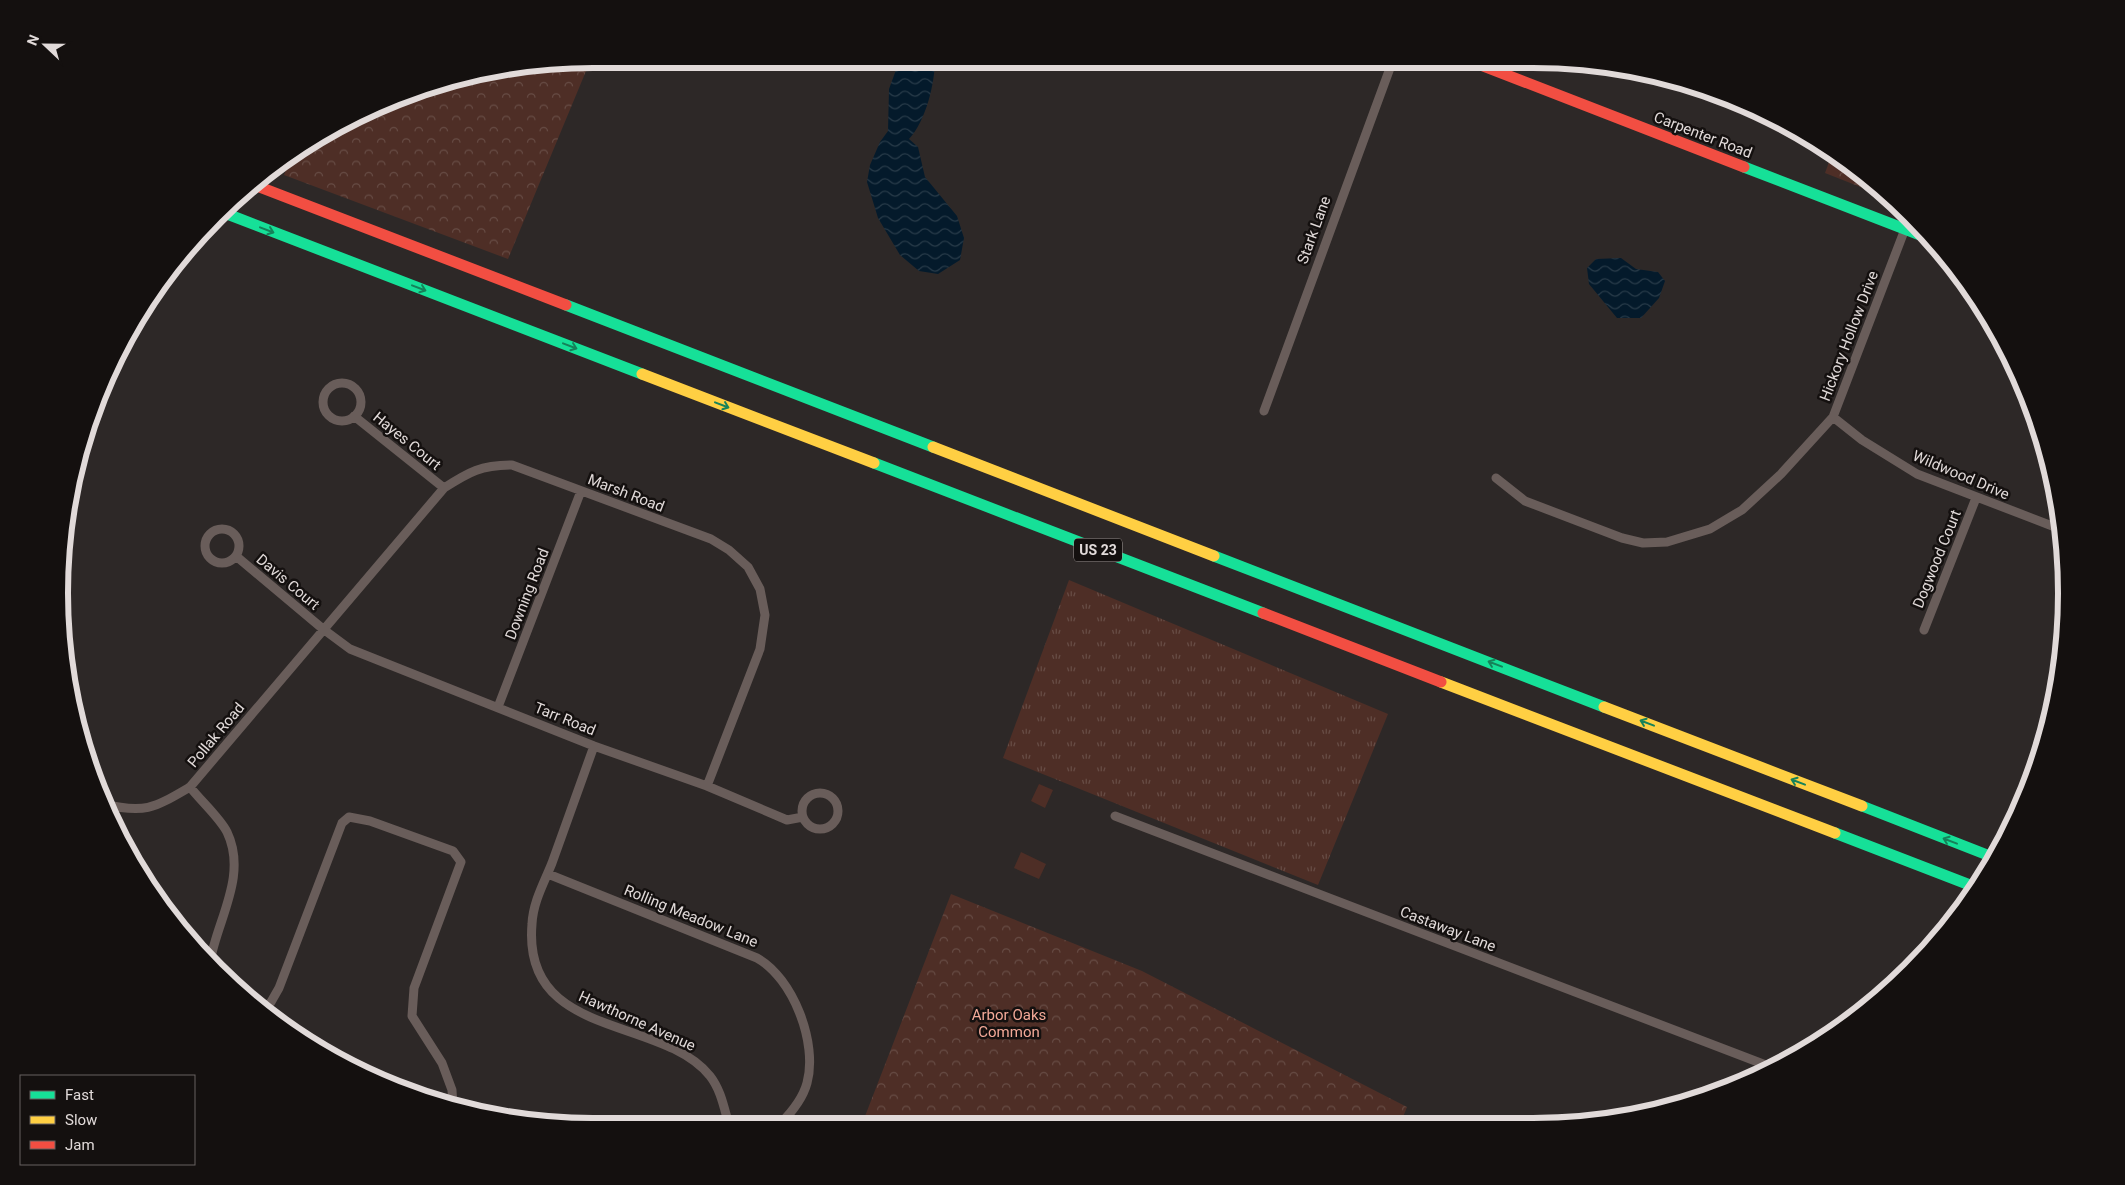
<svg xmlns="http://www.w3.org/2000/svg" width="2125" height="1185" font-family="Roboto,sans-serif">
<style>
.grass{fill:url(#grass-tufts)}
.forest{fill:url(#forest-crowns)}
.garden{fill:#4e2e26}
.water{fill:url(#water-waves)}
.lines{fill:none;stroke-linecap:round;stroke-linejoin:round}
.street{stroke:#695d5a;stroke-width:9}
.fast{stroke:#16e098;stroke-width:11}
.slow{stroke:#ffcf43;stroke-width:11}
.jam{stroke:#f24e42;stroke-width:11}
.oneway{stroke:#15825a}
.labels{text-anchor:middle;stroke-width:5;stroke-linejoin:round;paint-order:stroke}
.shield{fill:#14100f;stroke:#a49d9c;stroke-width:1}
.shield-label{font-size:14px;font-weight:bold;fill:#e1dad9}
.street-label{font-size:15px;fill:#e1dad9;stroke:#14100f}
.park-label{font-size:15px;fill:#f3a998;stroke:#14100f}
.rim{fill:none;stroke:#e1dad9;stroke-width:6}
</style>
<defs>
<pattern id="grass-tufts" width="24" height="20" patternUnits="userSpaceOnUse" patternTransform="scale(1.25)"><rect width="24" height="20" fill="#4e2e26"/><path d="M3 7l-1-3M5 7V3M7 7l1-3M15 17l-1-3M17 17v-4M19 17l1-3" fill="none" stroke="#674c45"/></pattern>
<pattern id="forest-crowns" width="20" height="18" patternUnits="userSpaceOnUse" patternTransform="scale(1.25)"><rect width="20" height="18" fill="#4e2e26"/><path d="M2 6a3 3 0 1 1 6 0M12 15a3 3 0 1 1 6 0" fill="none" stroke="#674c45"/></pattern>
<pattern id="water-waves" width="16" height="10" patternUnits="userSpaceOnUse" patternTransform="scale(1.25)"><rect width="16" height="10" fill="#041a2b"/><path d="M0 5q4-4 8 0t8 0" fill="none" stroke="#283b49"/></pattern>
</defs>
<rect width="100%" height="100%" fill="#2d2827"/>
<!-- grass -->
<path class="grass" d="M1069,580l319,134 -70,171 -315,-127z"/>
<!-- forest -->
<path class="forest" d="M591,59l-83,200 -224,-84 9,-23 33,-22 95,-43 68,-18z
M1832,154l52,37 7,8 -66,-26z
M951,894l191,77 265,136 -6,15 -539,2z"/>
<!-- garden -->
<path class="garden" d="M1039,784l14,6 -8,18 -14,-7z
M1021,852l25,12 -7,15 -25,-11z"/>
<!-- water -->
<path class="water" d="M900,59h35c0,24 -9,62 -26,80l9,8 7,30 32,39 7,22 -4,22 -22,14 -19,-3 -19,-16 -22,-37 -11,-36 3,-17 10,-23 8,-11 1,-42z
M1621,258l15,11 22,3 7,9 -6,17 -18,20h-24l-28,-34 -2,-16 9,-9z"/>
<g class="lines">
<!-- street -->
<path class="street" d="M323 402a19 19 0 1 1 38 0a19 19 0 1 1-38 0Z
M1264,411l129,-351
M354,416l90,72
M1833,417l29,23 55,34 143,55
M1496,478l29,23 97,37 21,5 24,-1 43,-13 32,-19 39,-36 52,-57 72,-188
M205 546a17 17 0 1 1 34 0a17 17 0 1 1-34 0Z
M236,556l87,73 27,20 244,97 113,40 80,34 16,-3
M1924,630l52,-132
M498,707l83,-216
M594,746c-14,39 -28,78 -42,117 -8,20 -19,39 -20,61 -10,116 129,91 178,152 11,14 14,32 19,49
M190,787c10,13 30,31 37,45 21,44 -10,88 -17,130
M802 811a18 18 0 1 1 36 0a18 18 0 1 1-36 0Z
M103,804c42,10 51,4 87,-17l254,-299c25,-16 37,-23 68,-23l199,74 18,11 19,17 12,22 5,26 -5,34 -53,137
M1115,816l656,251
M548,874l209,84c36,20 61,85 50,125 -4,15 -16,30 -27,41
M262,1011l9,-9 8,-14 63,-165 7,-6 21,4 83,30 8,11 -47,126 -2,28 30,47 10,27 1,18"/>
<!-- fast -->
<path class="fast" d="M1744,167l184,71
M222,212l420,162
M566,305l367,142
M874,463l389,150
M1214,556l390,151
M1862,806l133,52
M1835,833l140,54"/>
<!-- slow -->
<path class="slow" d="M642,374l232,89
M933,447l281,109
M1441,682l394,151
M1604,707l258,99"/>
<!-- jam -->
<path class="jam" d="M1468,60l276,107
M252,184l314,121
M1263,613l178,69"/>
</g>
<!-- one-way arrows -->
<defs><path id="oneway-shaft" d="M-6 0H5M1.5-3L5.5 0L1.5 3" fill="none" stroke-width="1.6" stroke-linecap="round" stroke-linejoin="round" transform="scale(1.25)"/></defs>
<g class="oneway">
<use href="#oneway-shaft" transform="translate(267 230) rotate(21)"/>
<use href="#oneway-shaft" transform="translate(419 288) rotate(21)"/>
<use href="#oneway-shaft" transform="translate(570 346) rotate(21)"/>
<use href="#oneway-shaft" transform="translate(722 405) rotate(21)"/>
<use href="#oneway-shaft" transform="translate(1495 664) rotate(-159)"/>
<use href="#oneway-shaft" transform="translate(1647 723) rotate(-159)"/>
<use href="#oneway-shaft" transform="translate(1798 782) rotate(-159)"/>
<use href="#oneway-shaft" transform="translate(1950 841) rotate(-159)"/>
</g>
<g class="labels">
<!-- shield labels -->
<rect class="shield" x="1074" y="538.5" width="48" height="23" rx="4"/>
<g class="shield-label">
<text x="1098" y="555">US 23</text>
</g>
<!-- street labels -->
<g class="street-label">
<text transform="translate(1703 135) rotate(21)" y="5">Carpenter Road</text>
<text transform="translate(1314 230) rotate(-70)" y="5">Stark Lane</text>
<text transform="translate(1849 336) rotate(-69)" y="5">Hickory Hollow Drive</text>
<text transform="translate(407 441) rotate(39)" y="5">Hayes Court</text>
<text transform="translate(1961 475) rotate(23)" y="5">Wildwood Drive</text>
<text transform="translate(626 493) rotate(21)" y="5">Marsh Road</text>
<text transform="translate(1937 559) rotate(-68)" y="5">Dogwood Court</text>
<text transform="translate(288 582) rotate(40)" y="5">Davis Court</text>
<text transform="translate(527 594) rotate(-69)" y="5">Downing Road</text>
<text transform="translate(565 719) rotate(22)" y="5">Tarr Road</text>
<text transform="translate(216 735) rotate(-50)" y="5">Pollak Road</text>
<text transform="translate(691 916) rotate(22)" y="5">Rolling Meadow Lane</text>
<text transform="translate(1448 929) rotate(21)" y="5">Castaway Lane</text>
<text transform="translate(637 1021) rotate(24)" y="5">Hawthorne Avenue</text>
</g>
<!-- park labels -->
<g class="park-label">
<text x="1009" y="1020">Arbor Oaks<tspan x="1009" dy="17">Common</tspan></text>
</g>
</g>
<!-- crop -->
<path d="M0 0H2125V1185H0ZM593 68H1533A525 525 0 0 1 2058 593V593A525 525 0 0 1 1533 1118H593A525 525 0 0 1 68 593V593A525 525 0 0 1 593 68Z" fill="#14100f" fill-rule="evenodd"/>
<path class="rim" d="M593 68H1533A525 525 0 0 1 2058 593V593A525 525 0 0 1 1533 1118H593A525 525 0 0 1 68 593V593A525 525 0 0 1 593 68Z"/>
<!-- legend -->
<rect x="20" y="1075" width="175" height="90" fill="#14100f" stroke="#666160"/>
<rect x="30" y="1091" width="25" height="8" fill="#16e098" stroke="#666160"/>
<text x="65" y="1100" font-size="15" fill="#e1dad9">Fast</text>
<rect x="30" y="1116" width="25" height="8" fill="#ffcf43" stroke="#666160"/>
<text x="65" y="1125" font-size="15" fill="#e1dad9">Slow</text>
<rect x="30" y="1141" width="25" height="8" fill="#f24e42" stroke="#666160"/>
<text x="65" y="1150" font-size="15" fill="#e1dad9">Jam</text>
<!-- north arrow -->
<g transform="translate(45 45) rotate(292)" stroke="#14100f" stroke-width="4" paint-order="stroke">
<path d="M0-4L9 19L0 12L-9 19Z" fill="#e1dad9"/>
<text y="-8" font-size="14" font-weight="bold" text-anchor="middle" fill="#e1dad9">N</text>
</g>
</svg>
